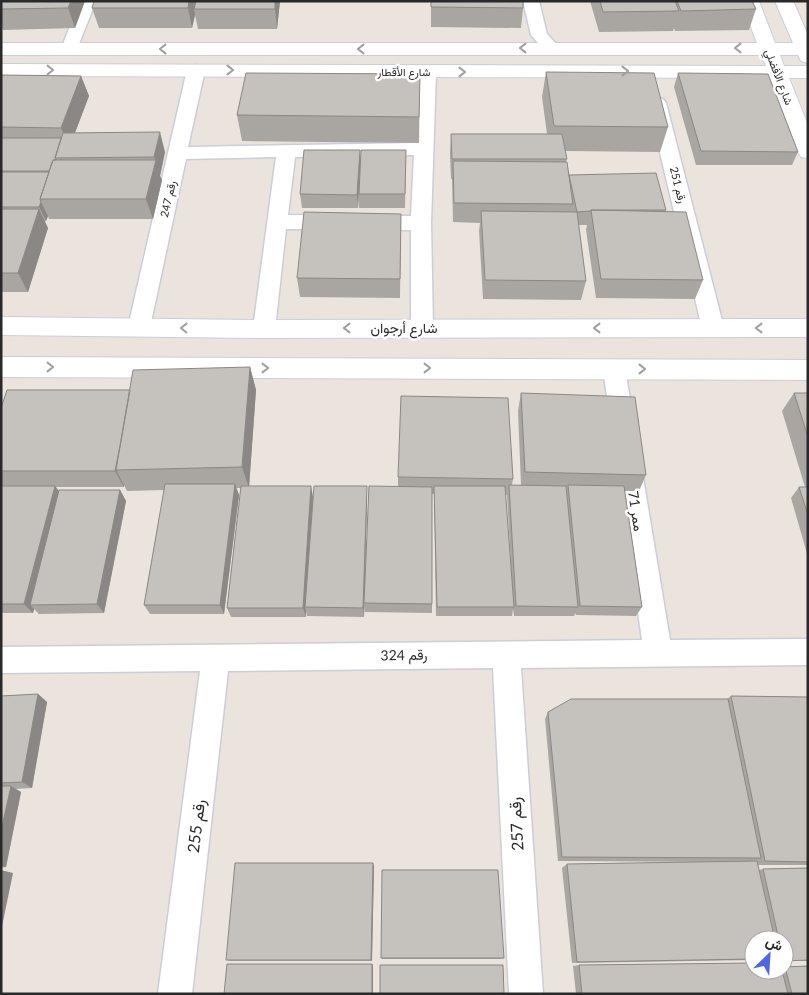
<svg xmlns="http://www.w3.org/2000/svg" width="809" height="995" font-family="Lato,Vazirmatn,sans-serif">
<style>
.lines{fill:none;stroke-linecap:round;stroke-linejoin:round}
.street-casing{stroke:#cbcdd9;stroke-width:3}
.secondary-casing{stroke:#cbcdd9;stroke-width:2}
.street{fill:#fff;fill-rule:evenodd}
.secondary{fill:#fff;fill-rule:evenodd}
.wall{fill:#a9a6a2;fill-rule:evenodd}
.shaded-wall{fill:#8a8784}
.building{fill:#c5c1bc;stroke:#8a8784}
.oneway{stroke:#9f9f9f}
.labels{text-anchor:middle;stroke-width:5;stroke-linejoin:round;paint-order:stroke}
.far-street-label{font-size:11px;fill:#292929;stroke:#fff}
.street-label{font-size:14px;fill:#292929;stroke:#fff}
.near-street-label{font-size:16px;fill:#292929;stroke:#fff}
</style>
<rect width="100%" height="100%" fill="#eae4dd"/>
<g class="lines">
<!-- street casing -->
<g class="street-casing">
<path id="street" d="M80,1h16l-19,48 -2,4h-12l-2,-4z
M523,1h16l8,33 13,14 -2,4h-12l-15,-17z
M196,65l6,1 3,4 -17,77 227,-4 3,-71 3,-4h12l3,4 -5,151 2,104 -3,6 -8,2 -8,-2 -3,-6v-97l-125,-1 -11,100 -3,6 -8,2 -8,-2 -3,-6 23,-172 -90,2 -36,168 -3,6 -8,2 -8,-2 -3,-6 59,-257 3,-4zM414,155l-3,61 -123,-1 7,-58z
M657,98l6,1 3,4 58,225 -3,6 -8,2 -8,-2 -3,-6 -54,-225 3,-4z
M614,360l8,3 3,6 45,271 138,-1v26l-287,3 22,326h-34l-16,-326 -265,3 -36,323h-34l42,-323 -199,2v-26l641,-7 -39,-271 3,-6z"/>
</g>
<!-- secondary casing -->
<g class="secondary-casing">
<path id="secondary" d="M741,1h18l16,42h18l-18,-42h18l15,34v28l-7,-2 -3,-6h-18l4,11h24v12h-19l19,47v33l-7,-1 -3,-5 -28,-74 -769,-2v-12l765,2 -5,-11h-760v-12h756z
M1,317l263,3 544,-1v18l-544,1 -263,-3z
M1,357l807,3v20l-807,-3z"/>
</g>
<!-- street -->
<use href="#street" class="street"/>
<!-- secondary -->
<use href="#secondary" class="secondary"/>
</g>
<!-- wall -->
<path class="wall" d="M1,1h84l-10,27 -72,2 -2,-4z
M280,1l-3,28h-79l-3,-14 -3,13h-93l-7,-20z
M431,1h92v7l-2,20 -90,-1z
M590,1h162l4,8 -7,21 -74,1 -1,-3 -1,3 -74,1z
M546,72l122,55 -8,25 -95,-1 2,8 -1,3 3,13 97,35v1l37,69 -8,19 -99,-1 -10,-68 1,-5h-9l8,56 -5,19 -98,-1 -4,-68 1,-8 -27,-1 -1,-43h-1l-1,-25 1,-20h96l-5,-37z
M678,73l120,79 -6,13h-96l-22,-78z
M420,74l-1,69 -177,-2 -5,-26z
M1,75l80,1 8,20 -14,37 90,19 -5,24 2,4 -9,39h-104l-1,-3 -2,5h-2l4,7 -20,64h-27z
M406,150l-1,58h-46v-12l-1,12h-56l-2,-14 60,-31z
M401,214l-1,84 -100,-1 -3,-19z
M250,367l6,23 -7,96 64,11h54l-3,120 -57,-1 -1,-5v6h-75l-4,-9 14,-120h-5l3,7 -15,119h-74l-6,-9 20,-115 -37,1 -3,-6v2h-68l3,4 61,-1 6,11 -22,112 -65,1 -5,-5 -1,4h-32v-205l129,-18z
M521,393l125,82 -7,16h-14l17,116 -6,9 -60,-1v-2l-2,3h-60l-1,-7 -1,7h-76l-2,-122h-2v119l-67,-1 -1,-9 34,-117v-9l115,2 -1,6h9l-3,-74zM505,495h2l4,69z
M794,393h14v164l-17,-59 8,-11h6l-23,-76z
M38,694l9,8 -15,86 -17,1 6,3 -15,75 -5,1v-172z
M731,696l77,1v168h-50l1,5 4,-1 45,-1v93h-24v-21h-30v20l-182,3 -10,-95 5,-4 159,-2 -168,-1 -13,-142 3,-7 179,-13z
M374,866l-2,95h-141l-5,-1z
M381,958h123l-3,1h-119z
M579,965l175,5h30v-3l24,-1v28h-232l-3,-28z"/>
<!-- shaded-wall -->
<path class="shaded-wall" d="M71,1h14l-10,27 -7,-20z
M189,1h9l-4,8 1,6 -3,13 -4,-20z
M275,1h5l-3,28 -2,-20z
M81,76l8,20 -20,52 -8,-20z
M160,132l5,20 -5,24 2,4 -9,39 -7,-20 10,-38 -2,-4z
M360,150v14l-2,44 -1,-13z
M41,202l7,14 -2,5 -7,-14z
M39,209l9,19 -20,64 -10,-19z
M250,367l6,23 -7,98 -7,-21z
M132,390l-16,80 8,15v2l-9,-16z
M235,484l4,11 -15,119 -4,-9z
M55,486l8,11 -33,108 4,4 -1,4 -9,-9z
M311,486l2,11 -8,110 1,4v6l-3,-9z
M367,486v11l-3,120 -1,-9z
M120,490l6,11 -22,112 -7,-9z
M38,694l9,8 -15,86 -10,-6z
M11,786l10,6 -15,75 -5,-1v-35z
M373,863l1,3 -2,95 -1,-1z
M1,870l12,3 -12,58z
M372,964l1,1v29h-1z"/>
<!-- building -->
<path class="building" d="M1,1h70l-3,7 -67,1z
M94,1h95l-1,7h-96z
M196,1h79v8h-81z
M431,1h92v7l-92,-1z
M600,1h75l4,10 -76,1z
M677,1h75l4,8 -75,2z
M546,72l108,1 14,54 -114,-1z
M246,73l174,1 -1,43 -182,-2z
M678,73l90,1 30,78 -97,-1z
M1,75l80,1 -20,52 -60,-1z
M160,132l-6,25 -99,1 8,-25z
M451,134h111l5,25h-115z
M1,138h60l-6,20 1,2h-3l-4,11h-48z
M304,150h56l-3,45 -57,-1z
M361,150h45l-1,44h-46z
M53,160h103l-10,39h-106z
M453,161l114,1 6,42 -119,-1z
M1,172h48l-9,27 1,3 -2,5h-38z
M656,173l10,37h-75v1l-14,1 -8,-37z
M1,209h38l-21,64h-17z
M591,210l95,2 17,68 -102,-1z
M481,211l96,1 9,69 -101,-1z
M304,212l97,2 -1,65 -103,-1z
M250,367l-8,100 -126,3 17,-100z
M7,390h123l-10,56 -5,25h-114v-63z
M521,393l114,4 11,78 -121,-3z
M794,393h14v44z
M401,396l107,2 5,81 -115,-2z
M165,484h70l-15,121h-76z
M509,485l57,1 12,121 -62,-1z
M568,485l56,1 18,121 -62,-1z
M1,486h54l-31,118h-23z
M241,486h70l-8,122h-76z
M314,486h53l-4,122 -58,-1z
M369,486l63,1v117l-68,-1z
M434,486h71l9,121h-77z
M799,487h9v28z
M59,490h61l-23,114 -67,1z
M38,694l-16,88 -21,1v-87z
M731,696l77,1v165l-43,-1z
M571,699h157l33,159 -199,-1 -14,-145z
M1,786h10l-10,45z
M757,861l18,79h-21v19l-177,3 -10,-98z
M235,863h138l-2,97h-145z
M808,868v92l-24,1v-21h-5l-16,-71z
M382,870h116l6,88h-123z
M754,963v7h28l6,24h-206l-3,-29z
M227,964h145v30h-148z
M380,965h123l1,29h-124z
M808,966v28h-16l-7,-27z"/>
<!-- one-way arrows -->
<defs><path id="oneway-chevron" d="M-2-3.5L2.5 0L-2 3.5" fill="none" stroke-width="1.6" stroke-linecap="round" stroke-linejoin="round" transform="scale(1.25)"/></defs>
<g class="oneway">
<use href="#oneway-chevron" transform="translate(523 48) rotate(180)"/>
<use href="#oneway-chevron" transform="translate(738 48) rotate(-180)"/>
<use href="#oneway-chevron" transform="translate(163 49) rotate(180)"/>
<use href="#oneway-chevron" transform="translate(361 49) rotate(180)"/>
<use href="#oneway-chevron" transform="translate(50 70)"/>
<use href="#oneway-chevron" transform="translate(230 70)"/>
<use href="#oneway-chevron" transform="translate(625 71)"/>
<use href="#oneway-chevron" transform="translate(462 72)"/>
<use href="#oneway-chevron" transform="translate(184 328) rotate(-179)"/>
<use href="#oneway-chevron" transform="translate(347 328) rotate(180)"/>
<use href="#oneway-chevron" transform="translate(597 328) rotate(-180)"/>
<use href="#oneway-chevron" transform="translate(759 328) rotate(180)"/>
<use href="#oneway-chevron" transform="translate(50 367)"/>
<use href="#oneway-chevron" transform="translate(265 368)"/>
<use href="#oneway-chevron" transform="translate(427 368)"/>
<use href="#oneway-chevron" transform="translate(642 369)"/>
</g>
<g class="labels">
<!-- far-street labels -->
<g class="far-street-label">
<text x="404" y="76">شارع الأقطار</text>
<text transform="translate(779 77) rotate(69)" y="4">شارع الأفضلي</text>
<text transform="translate(678 185) rotate(76)" y="4">رقم 251</text>
<text transform="translate(168 199) rotate(-77)" y="4">رقم 247</text>
</g>
<!-- street labels -->
<g class="street-label">
<text x="404" y="333">شارع أرجوان</text>
<text transform="translate(636 511) rotate(81)" y="5">ممر 71</text>
<text transform="translate(404 655) rotate(-1)" y="5">رقم 324</text>
</g>
<!-- near-street labels -->
<g class="near-street-label">
<text transform="translate(516 824) rotate(-93)" y="6">رقم 257</text>
<text transform="translate(196 826) rotate(-83)" y="6">رقم 255</text>
</g>
</g>
<!-- border -->
<rect width="809" height="995" fill="none" stroke="#292929" stroke-width="5"/>
<!-- north arrow -->
<g transform="translate(769 955) rotate(25)"><circle r="24" fill="#ffffff" stroke="#a9a9a9"/>
<path d="M0-4L9 19L0 12L-9 19Z" fill="#4f65e4"/>
<text y="-8" font-size="14" font-weight="bold" text-anchor="middle" fill="#292929">ش</text>
</g>
</svg>
